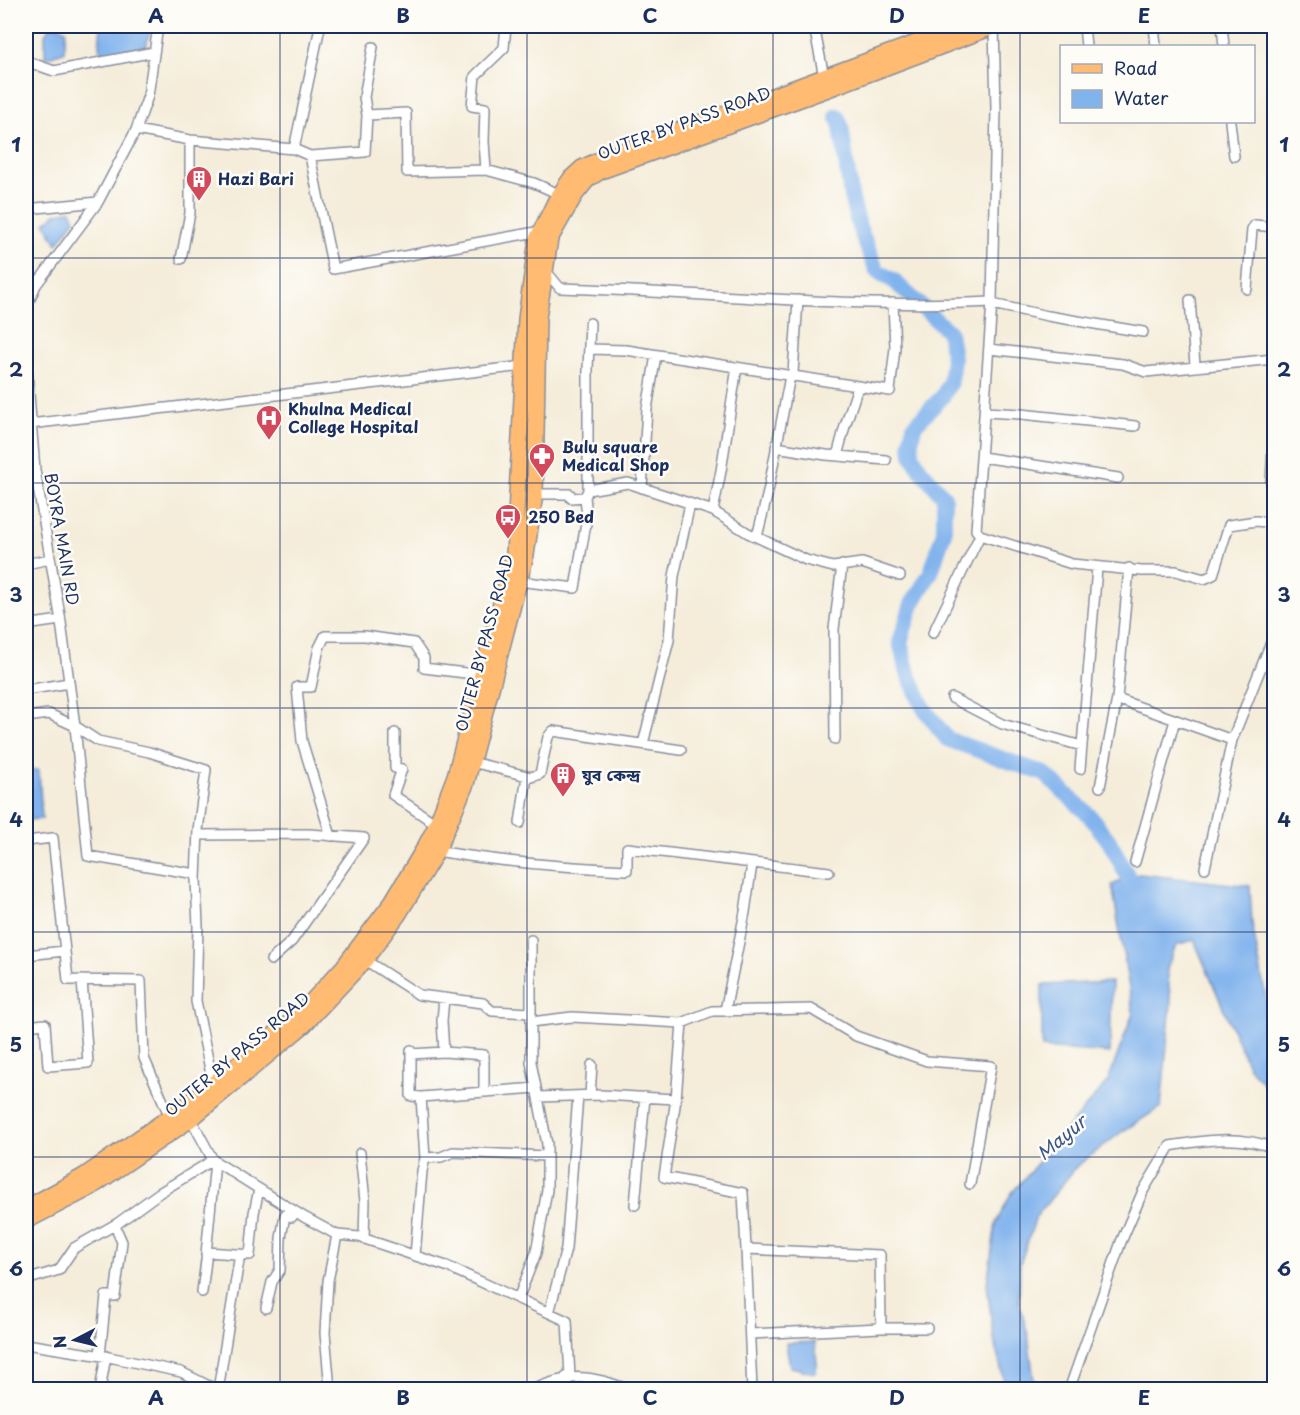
<svg xmlns="http://www.w3.org/2000/svg" width="1300" height="1415" font-family="'Playpen Sans','Noto Sans Bengali',sans-serif">
<style>
.water{fill:#81b3ed;stroke:#4e71a6;stroke-width:1.5}
.lines{fill:none;stroke-linecap:round;stroke-linejoin:round}
.river{stroke:#81b3ed;stroke-width:16}
.minor-casing{stroke:#888e9c;stroke-width:12}
.primary-casing{stroke:#888e9c;stroke-width:18}
.minor{stroke:#fff;stroke-width:9}
.primary{stroke:#ffbb71;stroke-width:15}
.grid{fill:none;stroke:#1b2f5e;stroke-width:1.5;stroke-opacity:0.55}
.labels{text-anchor:middle;stroke-width:5;stroke-linejoin:round;paint-order:stroke}
.street-label{font-size:16px;fill:#1b2f5e;stroke:#fdfcf7}
.poi-label{font-size:16px;font-weight:bold;fill:#1b2f5e;stroke:#fdfcf7;text-anchor:start}
.water-label{font-size:18px;font-style:italic;fill:#3a5789;stroke:#fdfcf7}
.neatline{fill:none;stroke:#1b2f5e;stroke-width:2}
.grid-label{font-size:20px;text-anchor:middle;font-weight:bold;fill:#1b2f5e}
</style>
<rect width="100%" height="100%" fill="#fdfcf7"/>
<filter id="ink" filterUnits="userSpaceOnUse"><feTurbulence type="fractalNoise" baseFrequency=".0167" numOctaves="2"/><feDisplacementMap in="SourceGraphic" scale="12" xChannelSelector="R" yChannelSelector="G"/><feConvolveMatrix kernelMatrix="1 2 1 2 8 2 1 2 1" color-interpolation-filters="sRGB"/></filter>
<filter id="wash" filterUnits="userSpaceOnUse"><feTurbulence type="fractalNoise" baseFrequency=".008" numOctaves="4" result="noise"/><feDisplacementMap in="SourceGraphic" scale="24" xChannelSelector="R" yChannelSelector="G"/><feGaussianBlur stdDeviation="1.35" result="paint"/><feColorMatrix in="noise" values="0 0 0 0 0 0 0 0 0 0 0 0 0 0 0 0 0 1.4 0 .05"/><feComposite in="paint" operator="in"/></filter>
<g filter="url(#wash)">
<rect width="100%" height="100%" fill="#f5edda"/>
<!-- water -->
<path class="water" d="M51,26h7l8,4 -2,22 -19,6v-24z
M101,26h50l-5,21 -44,11 -3,-12z
M71,210l4,10 -18,24 -12,-21 12,-10z
M26,770h13l3,49 -16,1z
M1139,874l111,12 2,38 17,90 5,8v73l-25,-27 -55,-128 -18,5 -9,23 4,35 -10,104 -38,24 -47,36 -40,50 -16,47 -1,38 9,33 7,54h-29l-13,-53 -6,-52 9,-61 15,-29 97,-113 25,-68 -21,-128z
M1112,982l-2,71 -68,-5v-63z
M815,1342l2,23 -2,8c-9,-1 -15,-5 -25,-6l-4,-24z"/>
<g class="lines">
<!-- river -->
<path class="river" d="M837,116l4,10 10,70 8,31 18,44 17,10 55,51 4,27 -3,23 -7,14 -29,30 -3,16 1,13 9,15 23,27v35l-13,40 -19,32 -12,38 8,31 15,34 24,32 98,35 44,41 20,26 30,56"/>
</g>
</g>
<g filter="url(#ink)">
<g class="lines">
<!-- minor casing -->
<g class="minor-casing">
<path id="minor" d="M814,26l10,51
M1084,26l2,20
M1154,26l2,20
M1222,26l2,20
M26,61l28,10 100,-19
M367,115l-3,-18 9,-50
M1230,122l4,34
M136,130l54,10 104,9 16,7 55,-4 2,-37 39,-2 1,59 79,-2 48,13 25,11
M294,149l26,-122
M310,156l23,113 208,-38
M486,170l-2,-28 1,-34 -13,-2 3,-30 29,-28 2,-22
M26,209l72,-7
M181,259l9,-46v-73
M545,270l15,18c144,4 288,21 432,14l4,-193 -2,-83
M1247,289l5,-60 3,-4 19,2
M1190,300l5,65
M992,302l-16,228 4,5 92,29 70,7h34l28,8 9,-4 16,-50 27,-4 18,2
M992,304l56,12 95,16
M26,308l10,-23 62,-83 38,-72 12,-34 10,-70
M589,349l37,1 264,41 5,-43 -2,-45
M989,349l134,15 23,8 128,-13
M26,357l9,113 25,145 15,111 13,130 108,18
M985,412l36,2 114,12
M30,424l494,-58
M776,447l50,8 60,5
M837,456l8,-30 13,-39
M982,457l136,21
M642,488l5,-79 9,-54
M588,490v-121l2,-46
M535,494h35l1,4 14,-1 3,-7 40,-7 85,28 35,22 58,27 27,7 29,-4 38,13
M1274,501l-3,-19 3,-56
M713,511l8,-40 16,-104
M757,537l11,-45 22,-116 3,-3 5,-73
M26,564l24,-5
M1129,568l-12,131 115,41 -27,128
M519,581l56,7 12,-71 -2,-20
M26,625l34,-5
M933,633l47,-98
M26,690l43,-7
M952,698l50,26 80,22
M26,717l23,-3 26,12 23,15 51,11 57,18 -8,60 -2,49 2,48 -2,74 17,83
M395,733v35l7,1 -9,26 43,29
M835,739l-1,-110 8,-64
M1232,740l42,-105
M643,744l26,-104 5,-64 16,-72
M472,762l59,15 9,-3 8,-37 5,-6 128,19
M1080,769l17,-201
M1100,787l17,-88
M520,823l7,-47
M198,835l111,-1 55,4 -72,103 -21,19
M331,836l-29,-95 -5,-54h14l8,-39 6,-12h40l49,7 10,15v10l58,7
M26,841l27,-3 15,142 73,1 3,77 26,59
M437,851c63,11 126,16 190,19v-22l202,24
M1135,862l40,-142
M26,955l39,-4
M365,960l54,35 64,8 9,8 39,2
M725,1011l20,-99 7,-48
M531,1022l41,-5 110,6 -6,76 -12,78 79,16 3,56
M682,1023l30,-12 99,-2 45,27 71,25 64,5 -21,118
M26,1026l19,-2 3,42 40,-3 -6,-83
M411,1050v46l10,1
M444,1052l40,3v37
M411,1054l33,-2 -2,-31 2,-23
M590,1095l2,-30
M26,1096v21
M538,1097l62,-2 76,4
M191,1119l22,41 91,57 33,18 -9,46 -3,52 5,57
M360,1153l5,48 -1,38
M425,1158l16,-1 12,-5 94,4
M635,1205l10,-108
M337,1235l22,2 87,29 121,55 3,56
M206,1254l9,-92
M415,1256l7,-85 3,-13 -4,-61 115,-9
M26,1280l33,-10 15,-22 44,-25 41,-30 54,-33
M202,1292l5,-40 43,3 4,-42 5,-24
M518,1299l18,-46 11,-63v-46l-16,-82v-122
M266,1308l6,-26 8,-12 1,-32 4,-23 7,2 3,-5
M549,1313l17,-64 12,-153
M881,1328h46
M750,1334l131,-6 -1,-73 -134,-6 6,141
M26,1344l83,13 72,15 36,18
M100,1355l6,-59h9l7,-54 -7,-16
M566,1377l2,13
M100,1390l6,-34
M218,1390l22,-136
M532,1390c42,-18 56,-15 98,0
M1069,1390l52,-148 22,-51 27,-45c35,-6 70,-11 104,2"/>
</g>
<!-- primary casing -->
<g class="primary-casing">
<path id="primary" d="M26,1208l58,-32 100,-69 115,-92 45,-49 46,-61 35,-58 10,-19 20,-52 59,-222 12,-235 11,-80 19,-39 15,-22 11,-10 17,-8 363,-134
M26,1221l64,-33 101,-69 113,-94 61,-65 33,-45 39,-64 29,-67 60,-229 9,-61 3,-176 12,-79 25,-44 13,-16 13,-8 227,-82 167,-63"/>
</g>
<!-- minor -->
<use href="#minor" class="minor"/>
<!-- primary -->
<use href="#primary" class="primary"/>
</g>
</g>
<!-- grid -->
<path class="grid" d="M280,26v1364M527,26v1364M773,26v1364M1020,26v1364M26,258h1248M26,483h1248M26,708h1248M26,932h1248M26,1157h1248"/>
<!-- icons -->
<defs>
<g id="building-pin" transform="scale(1.35)"><path d="M0 17L-7.5 6A9.5 9.5 0 1 1 7.5 6Z" fill="#d1495b" stroke="#fdfcf7"/><path d="M-4-6H4V6H1V3H-1V6H-4ZM-2.5-4.3h1.7v1.8h-1.7ZM.8-4.3h1.7v1.8H.8ZM-2.5-1h1.7V.8h-1.7ZM.8-1h1.7V.8H.8Z" fill="#fff"/></g>
<g id="hospital-pin" transform="scale(1.35)"><path d="M0 17L-7.5 6A9.5 9.5 0 1 1 7.5 6Z" fill="#d1495b" stroke="#fdfcf7"/><path d="M-5-5h3v3.5h4V-5h3V5h-3V1.5h-4V5h-3Z" fill="#fff"/></g>
<g id="pharmacy-pin" transform="scale(1.35)"><path d="M0 17L-7.5 6A9.5 9.5 0 1 1 7.5 6Z" fill="#d1495b" stroke="#fdfcf7"/><path d="M-2-6h4v4h4v4h-4v4h-4v-4h-4v-4h4Z" fill="#fff"/></g>
<g id="bus-pin" transform="scale(1.35)"><path d="M0 17L-7.5 6A9.5 9.5 0 1 1 7.5 6Z" fill="#d1495b" stroke="#fdfcf7"/><path d="M-5-6H5V4H4V6H2V4H-2V6H-4V4H-5ZM-3.5-4V0h7V-4ZM-3.5 1.2v1.5H-2V1.2ZM2 1.2v1.5H3.5V1.2Z" fill="#fff"/></g>
</defs>
<g fill-rule="evenodd">
<use href="#building-pin" x="199" y="179"/>
<use href="#hospital-pin" x="269" y="418"/>
<use href="#pharmacy-pin" x="542" y="456"/>
<use href="#bus-pin" x="508" y="517"/>
<use href="#building-pin" x="563" y="775"/>
</g>
<g class="labels">
<!-- street labels -->
<g class="street-label">
<text transform="translate(684 123) rotate(-20)" y="6">OUTER BY PASS ROAD</text>
<text transform="translate(62 539) rotate(80)" y="6">BOYRA MAIN RD</text>
<text transform="translate(484 643) rotate(-75)" y="6">OUTER BY PASS ROAD</text>
<text transform="translate(237 1054) rotate(-40)" y="6">OUTER BY PASS ROAD</text>
</g>
<!-- poi labels -->
<g class="poi-label">
<text x="218" y="185">Hazi Bari</text>
<text x="288" y="415">Khulna Medical<tspan x="288" dy="18">College Hospital</tspan></text>
<text x="562" y="453">Bulu square<tspan x="562" dy="18">Medical Shop</tspan></text>
<text x="528" y="523">250 Bed</text>
<text x="582" y="781">যুব কেন্দ্র</text>
</g>
<!-- water labels -->
<g class="water-label">
<text transform="translate(1062 1138) rotate(-40)" y="6">Mayur</text>
</g>
</g>
<!-- margin -->
<rect width="1300" height="1415" fill="none" stroke="#fdfcf7" stroke-width="66"/>
<!-- legend -->
<rect x="1060" y="45" width="195" height="78" fill="#fdfcf7" stroke="#a3aaba" stroke-width="1.5"/>
<rect x="1072" y="64" width="30" height="9" fill="#ffbb71" stroke="#a3aaba" stroke-width="1.5"/>
<text x="1114" y="75" font-size="18" fill="#1b2f5e">Road</text>
<rect x="1072" y="90" width="30" height="18" fill="#81b3ed" stroke="#a3aaba" stroke-width="1.5"/>
<text x="1114" y="105" font-size="18" fill="#1b2f5e">Water</text>
<!-- north arrow -->
<g transform="translate(75 1340) rotate(263)" stroke="#fdfcf7" stroke-width="4.5" paint-order="stroke">
<path d="M0-4.5L10 22L0 15L-10 22Z" fill="#1b2f5e"/>
<text y="-9" font-size="16" font-weight="bold" text-anchor="middle" fill="#1b2f5e">N</text>
</g>
<rect x="33" y="33" width="1234" height="1349" class="neatline"/>
<g class="grid-label">
<text x="156" y="23">A</text>
<text x="403" y="23">B</text>
<text x="650" y="23">C</text>
<text x="897" y="23">D</text>
<text x="1144" y="23">E</text>
<text x="16" y="152">1</text>
<text x="1284" y="152">1</text>
<text x="16" y="377">2</text>
<text x="1284" y="377">2</text>
<text x="16" y="602">3</text>
<text x="1284" y="602">3</text>
<text x="16" y="827">4</text>
<text x="1284" y="827">4</text>
<text x="16" y="1052">5</text>
<text x="1284" y="1052">5</text>
<text x="16" y="1276">6</text>
<text x="1284" y="1276">6</text>
<text x="156" y="1405">A</text>
<text x="403" y="1405">B</text>
<text x="650" y="1405">C</text>
<text x="897" y="1405">D</text>
<text x="1144" y="1405">E</text>
</g>
</svg>
